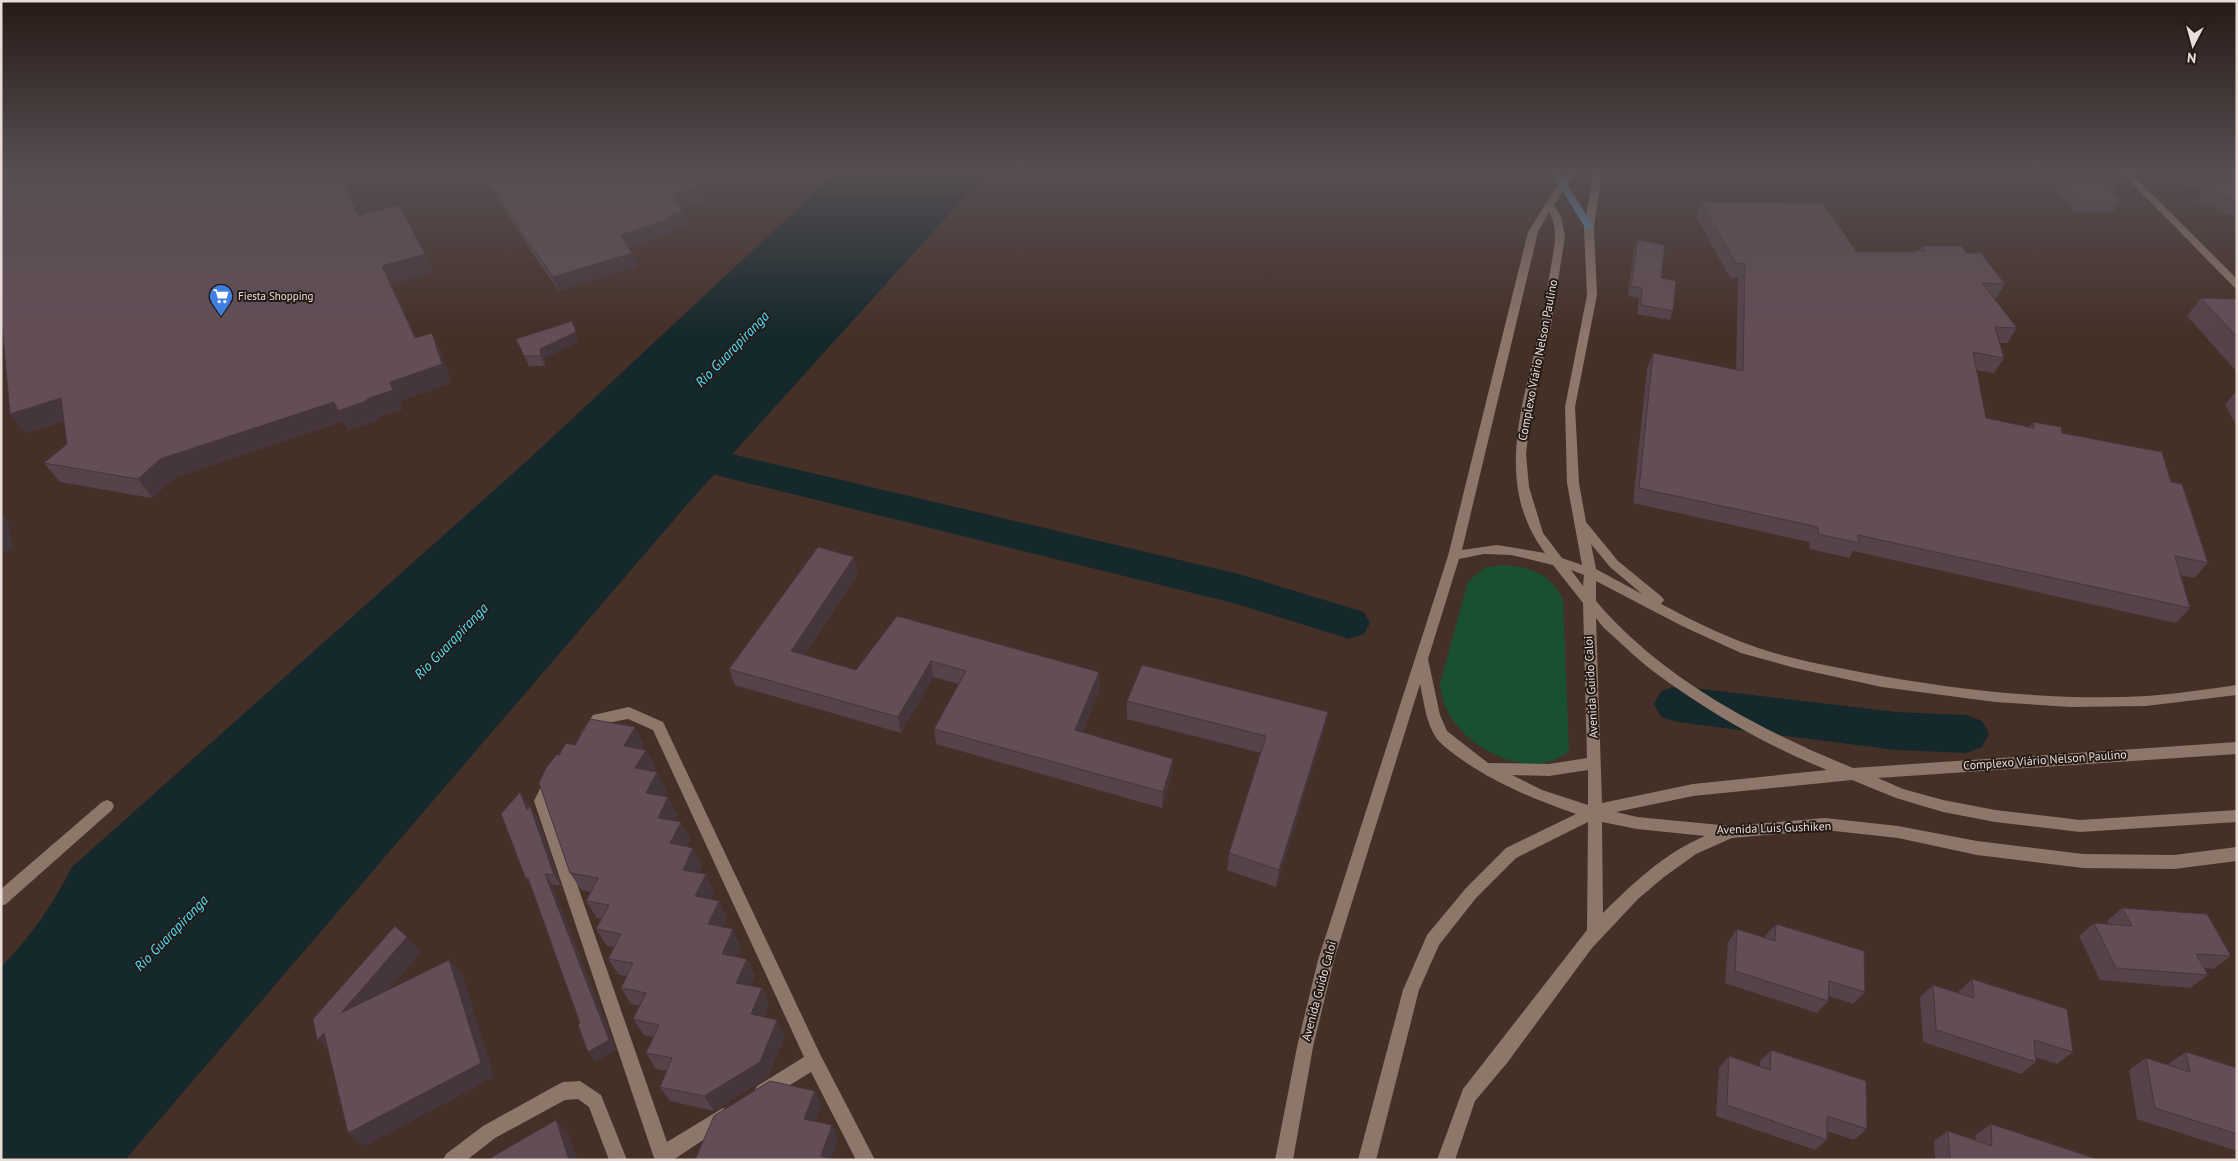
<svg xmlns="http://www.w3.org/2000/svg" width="2238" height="1161" font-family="'PT Sans',sans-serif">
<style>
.green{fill:#185031}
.water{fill:#15282c}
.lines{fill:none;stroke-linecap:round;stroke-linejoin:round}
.river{fill:#15282c;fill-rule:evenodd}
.street{fill:#8d766a;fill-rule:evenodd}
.secondary{fill:#8d766a;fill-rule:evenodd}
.primary{fill:#5a96bc;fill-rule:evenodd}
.wall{fill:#55424b}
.shaded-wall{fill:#45363d}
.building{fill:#634d57;stroke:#45363d}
.labels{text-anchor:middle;stroke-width:4;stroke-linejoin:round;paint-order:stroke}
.far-poi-label{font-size:11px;fill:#eadcd6;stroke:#241b16;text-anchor:start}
.street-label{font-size:12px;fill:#eadcd6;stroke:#241b16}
.water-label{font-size:14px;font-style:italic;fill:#4ee1fe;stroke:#241b16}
</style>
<rect width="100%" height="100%" fill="#453027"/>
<!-- green -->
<path class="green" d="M1504,565c26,2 48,9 59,35l6,152c-8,4 -16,9 -25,11 -32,6 -77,-18 -93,-46 -7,-10 -9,-21 -11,-33l28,-103 18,-14z"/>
<!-- water -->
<path class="water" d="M837,172h150l-296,328 -566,660h-124v-193c29,-29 53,-64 71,-100l457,-408z"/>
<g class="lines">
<!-- river -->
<path class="river" d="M668,439l571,135 125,38 6,11 -6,11 -15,5 -112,-35 -582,-144 -6,-9 6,-9z
M1677,686l219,26 70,3 16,6 7,13 -7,13 -16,6 -70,-3 -219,-28 -16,-5 -7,-13 7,-13z"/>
<!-- street -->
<path class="street" d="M2121,172h9l107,107v9l-3,-1z
M629,707l34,15 157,332 55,106h-19l-45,-88 -42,26 -6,3 -6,-3 -3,-6 3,-6 47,-29 -151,-327 -25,-11 -26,5c-5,7 -9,17 -19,13l-2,-4 12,-18z
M551,774l5,2 2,4 -10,21 119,341 56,-34 6,3 3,6 -3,6 -56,37h-18l-2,-5 -119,-354 12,-25z
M107,800l5,2 2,4 -2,4 -106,94 -5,2v-17l101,-87z
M580,1081l21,14 26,65h-18l-20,-53 -11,-8 -13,1 -70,38 -28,22h-24l3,-6 37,-28 74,-41 6,-3z"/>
<!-- secondary -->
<path class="secondary" d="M1569,172h9l-12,13 -12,20 7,11 4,20 -14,90 -20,85 -5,43 3,33 14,46 19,25 20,7 -15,-82 -2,-76 22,-112 -3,-68 10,-55h8l-8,55 3,68 -22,112 4,76 7,39 32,39 44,36 2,3 -3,4c29,15 58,30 89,41 35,13 74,20 110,27 94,18 191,29 287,24 30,-2 60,-7 90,-11v10l-91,11 -76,1 -75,-5 -113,-15 -87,-19 -54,-15 -59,-27 -86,-45v20c66,78 164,129 257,167l384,-26v12l-359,24 25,11 40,11 52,10 85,10 157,-10v12l-157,10 -85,-10 -52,-10 -47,-14 -44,-18 -159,16 -77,16 21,5 94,9 94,-8 73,8 79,15 106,13 91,1 63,-8v14l-63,8 -91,-1 -106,-13 -79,-17 -73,-8 -93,8 -36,16 -32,23 -26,22 -46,49 -85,115 -32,38 -20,59h-18l26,-71 124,-159 1,-108 -72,36 -40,40 -37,47 -20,45 -43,170h-18l45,-170 24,-55 39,-47 40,-40 70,-34c-42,-15 -82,-31 -118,-57 -7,-5 -15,-11 -21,-18 -11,-15 -13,-37 -17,-55l-86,276 -21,87 -20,113h-18l22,-113 21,-87 130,-404 80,-324 30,-48zM1549,212c11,18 4,41 1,60 -3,19 -5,38 -10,57 -17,76 -47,154 5,224l-48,-8 -35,5 76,-318zM1591,544l19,23 32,27 -46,-25zM1484,554l27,1 42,10 30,38 4,155 -38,6 -61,-1 -41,-32 -7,-16 -12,-56 31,-100zM1571,570l13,5 -1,11zM1596,618l7,9c19,17 38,36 58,50 52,38 107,69 166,93l-134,14 -91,19zM1588,770v35l-46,-15 -30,-15 37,1zM1602,822l35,7 68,7c-39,16 -72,47 -102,77z"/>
<!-- primary -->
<path class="primary" d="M1551,172h8l35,55 -2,2h-6z"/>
</g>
<!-- wall -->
<path class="wall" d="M1,172h338l20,44 75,56 -43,12 25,54 25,14 10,31 -51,18 3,8 -24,8 -4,4 -26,9 -6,-9 -169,57 -22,20 -92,-16 -16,-19 23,-19 -3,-23 -38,12 -16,-19z
M481,172h248l2,8 -7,9 -24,7 2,5 -21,6 2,4 4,14 -13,4 1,4 -47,15 4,5 5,14 -78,24 -29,-41z
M2042,172h70l9,9 -7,11h-2l9,10 -8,11 -38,-1z
M2177,172h60v46l-40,-17 6,-9 -31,-13z
M1701,202l156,50h55l1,-2 6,1 3,-5 45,7 38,31 -9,14h-2l23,30 -10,15h-7l4,15 -10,15 -18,-3 10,48 43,9 4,-5 29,11 109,49 37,81 -14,15 -14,-3 10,33 -14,15 -323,-72 -4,7 -39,-9 -1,-7 -176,-39 14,-135 6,-15 83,17 2,-92h-8l-34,-62z
M2237,228v7l-4,-2z
M1638,240l23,38 12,33 -3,9 -33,-6 2,-16 -11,-2 6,-47z
M2201,298l36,3v71l-50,-56z
M516,339l64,2 -36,17 1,8h-16z
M2237,390v37l-12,-22z
M858,573l-54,82 52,15 41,-54 202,56 1,16 -18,44 91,27 -1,15 -10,34 -226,-64 -2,-15 25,-45 -26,-7 -32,56 -166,-48 -6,-16z
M1127,701l197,29 -48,157 -49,-17 2,-17 32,-100 -134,-34z
M575,745h69l-2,4 4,1 9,18 -2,3 13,19 -3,6 5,1 9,18 -3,6 7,1 9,18 -4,6 16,19 -4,8 16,18 -3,8 8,2 8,17 -4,9 18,19 -5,11 11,2 8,16 -5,11 12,2 7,16 -5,13 21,18 -17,42 -54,34 -44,-10 -10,-14 7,-16 -11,-2 -10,-16 8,-16 -10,-2 -11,-16 7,-13 -9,-2 -10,-16 6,-12 -8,-1 -11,-16 6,-12 -7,-1 -11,-17 6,-10 -5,-1 -11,-17 5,-9 -10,-2 -11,-17 -11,-118z
M527,803l2,5 1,-2 7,11 24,69 -9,-2 64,166 -20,11 -16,-38 -48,-135 -6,-9z
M2122,908l109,48 -18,13 -9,-1 4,7 -18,13 -90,-8 -21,-44 15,-13 15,1 -2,-3z
M1776,924l89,68 -12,12 -24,-8 -1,5 -11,12 -92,-30 3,-41 9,-13 28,9v-2z
M1972,979l101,73 -16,12 -21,-7v5l-15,12 -98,-32 -3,-45 13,-12 26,8v-2z
M1771,1050l96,79 -13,11 -27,-9v9l-12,10 -99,-34 3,-48 10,-12 31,10v-5z
M2186,1052l51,16v83l-100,-32 -8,-49 17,-12 23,7 -1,-1z
M1991,1124l103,36h-159l-1,-19 14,-10 28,9 -1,-5z"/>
<!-- shaded-wall -->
<path class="shaded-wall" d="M338,172h1l28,62 -9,-18z
M724,172h5l2,8 -7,9 -24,7 2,5 -26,8 -4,-14 22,-12z
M683,211l4,14 -13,4 1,4 -50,16 -5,-14 48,-19z
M632,253l5,14 -78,24 -6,-14z
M425,254l9,18 -43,12 34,73 -43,-91z
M576,332l4,9 -36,17 1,8 -4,-10 -1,-7z
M432,333l9,19 10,31 -51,18 3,8 -24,8 -4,4 -26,9 -6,-9 -169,57 -22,20 -14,-19 22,-20 174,-57 35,-4 21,-16z
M61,398l15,19 -50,16 -16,-19z
M1,513l7,7 5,29 -12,4z
M854,557l4,16 -62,94 -5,-16z
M1,559l2,27 -2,1z
M931,661l2,16 -32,56 -3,-16z
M1099,672l1,16 -24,58 -1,-16z
M1328,712l-4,18 -48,157 3,-17z
M635,727l9,18 -11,19 -9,-18z
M646,750l9,18 -11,18 -9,-18z
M1173,759l-1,15 -10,34 1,-16z
M657,772l9,18 -11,21 -9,-18z
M520,792l7,11 7,19 -7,-12z
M668,797l9,18 -11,21 -8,-18z
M530,806l7,11 24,69 -7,-11z
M681,822l9,18 -11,21 -9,-18z
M693,848l9,17 -11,22 -8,-17z
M545,874l7,10 64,166 -20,11 -8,-9z
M706,874l8,17 -10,22 -9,-17z
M528,878l5,12 -7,-11z
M719,901l8,17 -10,23 -9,-17z
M733,929l8,17 -11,24 -8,-16z
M407,937l14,15 -64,76 -16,-15z
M747,959l8,16 -11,24 -8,-16z
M449,960l14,16 31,101 -129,69 -17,-13z
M762,988l7,16 -10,26 -8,-16z
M777,1020l8,15 -17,42 -54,34 -10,-15z
M324,1033l10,22 -17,-15z
M815,1091l7,14 -11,28 -7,-14z
M556,1120l13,15 8,25h-8z
M832,1125l6,14 -7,21 -10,-4z"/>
<!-- building -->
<path class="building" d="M1,172h337l20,44 41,-11 26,49 -43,12 33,72 17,-5 10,31 -52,18 3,8 -24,8 -5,4 -26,9 -4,-9 -174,57 -22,20 -94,-16 23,-19 -6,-46 -51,16 -9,-101z
M484,172h240l-3,3 -27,8 4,4 -26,8 11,16 -15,5 3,3 -51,16 12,18 -79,24 -29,-41z
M2058,172h54l9,9 -19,-1 19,22 -39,-2z
M2197,172h40v28l-31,-13 13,-6z
M1701,202l122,1 34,49h58l-2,-2 12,1 -3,-5h39l6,7h14l24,31 -23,-1 35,45 -22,-1 9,31 -31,-6 13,66 48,10 -1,-6 28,5 1,6 100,19 9,30 11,2 26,79 -33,-7 15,52 -332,-73 1,8 -41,-9v-7l-179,-39 14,-135 90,18 2,-107 -9,-1z
M1638,240l27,5 -4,33 15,3 -3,30 -32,-6 1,-17 -11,-2z
M2201,298l35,1 1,2v36z
M572,321l4,11 -36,17 1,7h-17l-8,-17z
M818,547l36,10 -63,94 65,19 41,-54 202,56 -24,58 98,29 -10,33 -229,-63 32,-58 -35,-10 -33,56 -169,-48z
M1142,665l186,47 -49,158 -50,-17 37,-117 -139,-35z
M590,719l45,8 -11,19 22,4 -11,18 22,4 -11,21 22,4 -10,21 23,4 -11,21 23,5 -10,22 23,4 -11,22 24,5 -11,23 25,5 -11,25 25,5 -11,24 26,5 -11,26 26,6 -17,42 -56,34 -44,-9 12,-29 -26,-5 13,-28 -26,-6 13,-26 -25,-5 12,-25 -25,-4 13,-25 -25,-5 13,-24 -23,-4 12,-23 -28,-5 -31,-90 7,-15 11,-14 2,1 7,-12 9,2z
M520,792l7,18 3,-4 24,69 -9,-1 64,166 -21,12 -10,-27 2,-2 -52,-145 -2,1 -25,-65z
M2122,908l85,6 24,42 -35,-2 12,21 -92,-7 -22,-45 38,3z
M1776,924l88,27 1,41 -36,-11 -1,20 -93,-30 2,-42 38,12z
M395,926l12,11 -66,76 108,-53 32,103 -133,70 -24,-100 -7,7 -4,-21z
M1972,979l95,30 6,43 -39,-12 2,22 -100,-32 -3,-45 41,13z
M1771,1050l95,31 1,48 -40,-13v24l-100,-35 2,-49 41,14z
M2186,1052l51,16v66l-82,-26 -9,-50 44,14z
M770,1081l45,10 -11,28 28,6 -11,31 16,4h-142l19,-44z
M556,1120l13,40h-82z
M1991,1124l103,34v2h-144l-2,-29 44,15z"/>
<!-- sky -->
<linearGradient id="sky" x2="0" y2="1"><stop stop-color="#261a15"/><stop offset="0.51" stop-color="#564e52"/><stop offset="1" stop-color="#564e52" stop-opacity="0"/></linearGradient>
<rect width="2238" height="334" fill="url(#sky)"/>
<!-- icons -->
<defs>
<g id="supermarket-pin" transform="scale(1.25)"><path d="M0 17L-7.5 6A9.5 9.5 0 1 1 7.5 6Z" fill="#3f7fe0" stroke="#241b16"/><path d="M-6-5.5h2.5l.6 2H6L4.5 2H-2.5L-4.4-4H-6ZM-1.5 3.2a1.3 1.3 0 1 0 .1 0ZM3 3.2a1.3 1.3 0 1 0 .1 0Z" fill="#fff"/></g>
</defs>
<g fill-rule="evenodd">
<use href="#supermarket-pin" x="221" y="296"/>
</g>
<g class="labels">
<!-- far-poi labels -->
<g class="far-poi-label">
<text x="238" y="300">Fiesta Shopping</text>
</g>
<!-- street labels -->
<g class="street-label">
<text transform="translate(1538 360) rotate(-79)" y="4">Complexo Viário Nelson Paulino</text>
<text transform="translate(1591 687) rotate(-93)" y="4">Avenida Guido Caloi</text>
<text transform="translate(2045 760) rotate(-4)" y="4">Complexo Viário Nelson Paulino</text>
<text transform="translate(1774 828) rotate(-2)" y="4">Avenida Luis Gushiken</text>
<text transform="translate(1319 991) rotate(-75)" y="4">Avenida Guido Caloi</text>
</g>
<!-- water labels -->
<g class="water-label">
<text transform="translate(732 349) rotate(-46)" y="5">Rio Guarapiranga</text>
<text transform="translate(451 641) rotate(-46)" y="5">Rio Guarapiranga</text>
<text transform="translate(171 933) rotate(-46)" y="5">Rio Guarapiranga</text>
</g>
</g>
<!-- border -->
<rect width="2238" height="1161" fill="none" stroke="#eadcd6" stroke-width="5"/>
<!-- north arrow -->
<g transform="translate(2193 45) rotate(186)" stroke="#241b16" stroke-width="4" paint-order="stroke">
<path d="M0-4L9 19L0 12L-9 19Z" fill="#eadcd6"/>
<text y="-8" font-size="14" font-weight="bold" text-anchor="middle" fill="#eadcd6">N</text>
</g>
</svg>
